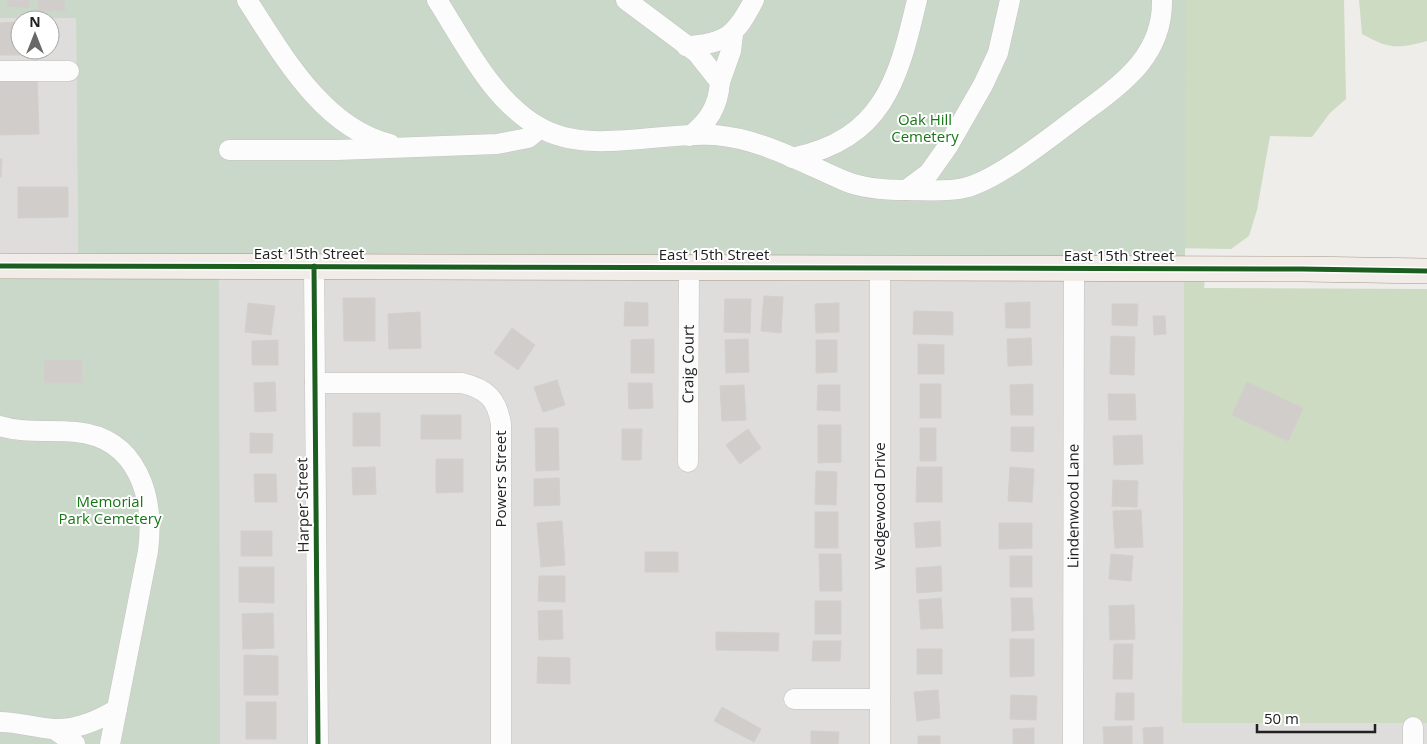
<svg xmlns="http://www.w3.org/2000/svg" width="1427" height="744" font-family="'Open Sans',sans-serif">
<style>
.residential{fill:#dedddb;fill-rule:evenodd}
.forest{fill:#cddbc2}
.cemetery{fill:#cad8c9}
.building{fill:#d0cdcb;stroke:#d2cfcc}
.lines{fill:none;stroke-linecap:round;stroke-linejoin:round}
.minor-casing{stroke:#c5c4c2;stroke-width:21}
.major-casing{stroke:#a49889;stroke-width:26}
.minor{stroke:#fdfcfc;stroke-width:20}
.major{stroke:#f1ece7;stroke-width:25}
.cycleway-casing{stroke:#fff;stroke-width:8}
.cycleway{stroke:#1b5e20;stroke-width:5}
.labels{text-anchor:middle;stroke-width:4;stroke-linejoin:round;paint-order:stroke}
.park-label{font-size:15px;fill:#177717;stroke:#fff}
.street-label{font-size:15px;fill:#212121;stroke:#fff}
</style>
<rect width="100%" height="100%" fill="#efedea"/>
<!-- residential -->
<path class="residential" d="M0,18h76l2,238 1106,13 -2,454h245v21h-1427zM20,20h30v30h-30z"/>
<!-- forest -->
<path class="forest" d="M1168,0h176l2,99 -16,14 -18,24 -42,-1 -13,74 -8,26 -18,13 -62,-1z
M1359,0h68v41c-30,8 -38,8 -65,-7z
M1184,280h21l-1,8 223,1v434h-245z"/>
<!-- cemetery -->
<path class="cemetery" d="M0,0h1186l-1,259 -1107,-3 -2,-238h-76z
M0,277l219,1 1,466h-220z"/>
<!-- building -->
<path class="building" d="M8,0h21v8l-22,-2z
M38,0h27v11h-27z
M20,22l1,33h-21v-32z
M37,76l2,58 -39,1v-58z
M0,159h2l-1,18h-1z
M18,187h50v30l-50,1z
M764,296l19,1 -2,36 -20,-2z
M343,298h32v43h-31z
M725,299h26l-1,34 -26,-1z
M625,302l23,1v23h-24z
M1030,302v26h-24l-1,-25z
M248,303l27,3 -4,29 -26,-3z
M839,303v29l-23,1 -1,-29z
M1112,304h26l-1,22 -25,-1z
M914,311l39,1v23l-40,-1z
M420,312l1,36 -32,1 -1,-35z
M1153,316h12l1,18 -12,1z
M512,328l23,17 -17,25 -24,-17z
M1111,336l24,1 -1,38 -24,-1z
M1031,338l1,27 -24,1 -1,-27z
M654,339v34h-23v-33z
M748,339l1,33 -23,1 -1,-33z
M278,340v25h-26v-24z
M816,340h21v32l-21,1z
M918,344l26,1v29h-26z
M45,360h37v23h-38z
M557,380l8,25 -22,7 -9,-25z
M275,382l1,29 -21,1 -1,-29z
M1247,382l56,26 -15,33 -56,-26z
M628,383h24l1,25 -24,1z
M920,384h21v34h-21z
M1033,384v31h-22l-1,-30z
M744,385l2,35 -24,1 -2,-35z
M818,385h22v26l-23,-1z
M1108,394h27l1,26h-27z
M353,413h27v33h-27z
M421,415h40v24h-40z
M818,425h23v37l-23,1z
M1011,427h23l-1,25 -22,-1z
M535,428h23l1,42 -23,1z
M920,428h16v33h-16z
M622,429h20l-1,31h-19z
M748,429l13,19 -21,16 -14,-19z
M250,433l23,1 -1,19h-22z
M1142,435l1,29 -29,1 -1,-29z
M436,459h27v33l-27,1z
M375,467l1,27 -23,1 -1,-27z
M917,467h25v35h-26z
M1010,467l24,2 -2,33 -24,-1z
M816,471l21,1 -1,33 -21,-1z
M254,474h22l1,28h-22z
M559,478l1,27 -26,1v-27z
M1113,480l25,1 -1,26 -25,-1z
M1141,510l2,37 -28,1 -2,-37z
M815,512h23v36h-23z
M562,521l3,44 -24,2 -4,-44z
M940,521l1,25 -25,2 -2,-25z
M999,523h33v25l-33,1z
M241,531h31v25h-31z
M645,552h33v20h-33z
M819,554h22l1,37h-22z
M1111,554l22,2 -2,25 -22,-2z
M1010,556h22v31h-22z
M941,566l1,25 -25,2 -1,-25z
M239,567h35v36l-35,-1z
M539,576h26v26l-27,-1z
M941,598l2,30 -22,1 -2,-29z
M1011,598h21l2,32 -22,1z
M815,601h26v33h-26z
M1134,605l1,34 -25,1 -1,-34z
M562,610l1,29 -24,1 -1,-29z
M273,613l1,35 -31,1 -1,-35z
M716,632l63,1 -1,18 -62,-1z
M1010,639h24v37l-24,1z
M813,641h28l-1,20h-28z
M1114,644h19l-1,35h-19z
M917,649h25v25h-25z
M244,655l34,1v39h-34z
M538,657l32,1v26l-33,-1z
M938,690l2,28 -23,3 -3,-29z
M1116,693h18v27h-19z
M1011,695l26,1 -1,24 -26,-1z
M246,702h30v37h-30z
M722,707l39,22 -7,13 -40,-21z
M1132,726v18h-28l-1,-17z
M1163,727v17h-19l-1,-16z
M1034,728v16h-21v-15z
M811,731l28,1 -1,12h-27z
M918,736h22v8h-22z"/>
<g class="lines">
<!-- minor casing -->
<g class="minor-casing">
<g id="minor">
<path d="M247,0c35,54 76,128 143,144"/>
<path d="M437,0c28,44 55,100 102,127 49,29 122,4 176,8 47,4 88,28 130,46 19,8 41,9 61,9 19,0 40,2 58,-2 35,-8 94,-57 124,-79 39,-28 75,-57 74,-109"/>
<path d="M626,0l71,53 23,29c-2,25 -11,39 -30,54"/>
<path d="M686,46c40,-2 50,-11 68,-46"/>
<path d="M0,71h69"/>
<path d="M720,82l11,-31 2,-17"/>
<path d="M229,150h108l160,-6 31,-6 12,-10"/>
<path d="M792,158c91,-19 106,-77 125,-158"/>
<path d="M906,190l23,-17 19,-27 35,-61 15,-32 12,-53"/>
<path d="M314,266l4,478"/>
<path d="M880,268v476"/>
<path d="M315,383h147c25,6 35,16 39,41v320"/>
<path d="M0,426c25,8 50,3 76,6 62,6 79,65 72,119l-38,193"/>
<path id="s1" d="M688,462l1,-195"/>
<path d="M794,699h86"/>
<path d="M0,722c19,0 36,6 54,7 23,1 45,-9 63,-20"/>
<path d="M54,729l21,15"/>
<path id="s2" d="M1073,744l1,-476"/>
<path d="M1413,744v-17"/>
</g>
</g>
<!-- major casing -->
<g class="major-casing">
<path id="major" d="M0,266l1302,3 125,2"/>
</g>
<!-- minor -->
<use href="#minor" class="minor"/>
<!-- major -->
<use href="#major" class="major"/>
<!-- cycleway casing -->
<g class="cycleway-casing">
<path id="cycleway" d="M0,266l1302,3 125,2
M314,266l4,478"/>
</g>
<!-- cycleway -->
<use href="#cycleway" class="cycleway"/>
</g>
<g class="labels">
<!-- park labels -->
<g class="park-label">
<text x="925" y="125">Oak Hill<tspan x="925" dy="17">Cemetery</tspan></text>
<text x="110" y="507">Memorial<tspan x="110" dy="17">Park Cemetery</tspan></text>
</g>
<!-- street labels -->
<g class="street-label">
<text x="309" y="259">East 15th Street</text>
<text x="714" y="260">East 15th Street</text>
<text x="1119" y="261">East 15th Street</text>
<text dy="5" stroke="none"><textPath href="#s1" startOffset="98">Craig Court</textPath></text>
<text transform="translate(501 479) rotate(-90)" y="5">Powers Street</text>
<text transform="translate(303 505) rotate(-91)" y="5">Harper Street</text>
<text transform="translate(880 506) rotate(-90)" y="5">Wedgewood Drive</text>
<text dy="5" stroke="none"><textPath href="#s2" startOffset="238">Lindenwood Lane</textPath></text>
</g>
</g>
<!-- north arrow -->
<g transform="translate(35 35)"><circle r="24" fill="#ffffff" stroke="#a6a6a6"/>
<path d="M0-4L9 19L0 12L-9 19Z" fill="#696867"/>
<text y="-8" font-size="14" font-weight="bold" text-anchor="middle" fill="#212121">N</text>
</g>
<!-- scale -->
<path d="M1257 724v8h118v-8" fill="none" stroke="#212121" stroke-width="2.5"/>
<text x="1264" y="724" font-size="15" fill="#212121" stroke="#ffffff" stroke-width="4" paint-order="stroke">50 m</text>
</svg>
